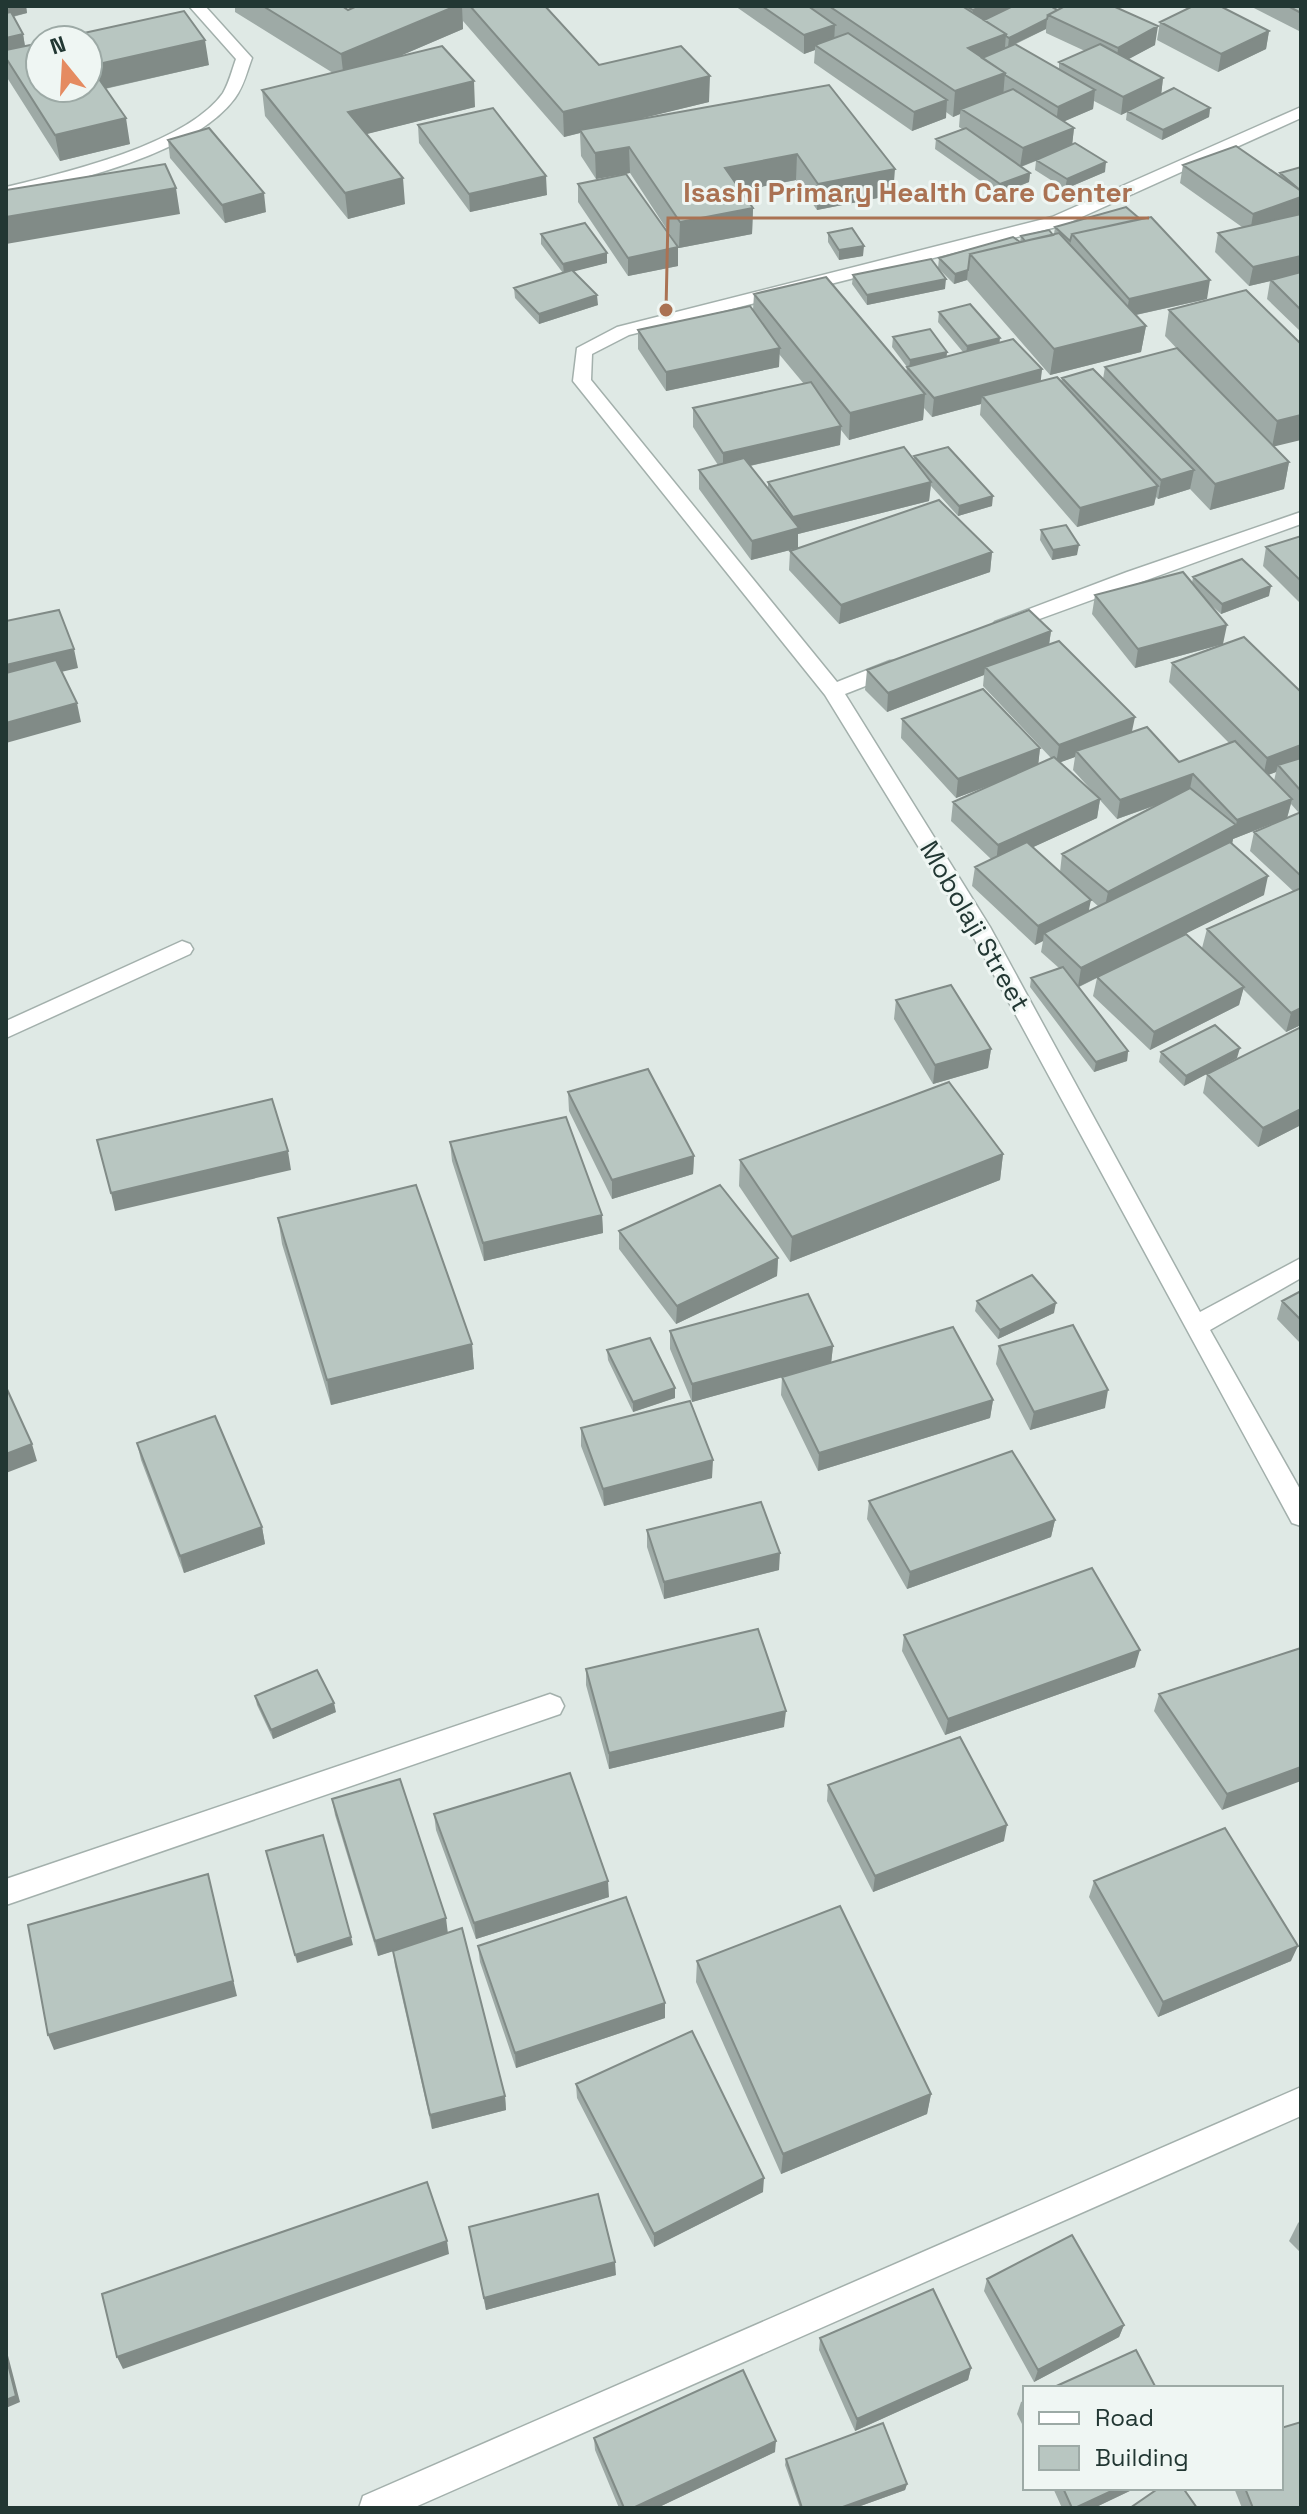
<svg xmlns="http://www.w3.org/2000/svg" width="1307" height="2514" font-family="'Space Grotesk',sans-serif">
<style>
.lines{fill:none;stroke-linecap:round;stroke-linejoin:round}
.service-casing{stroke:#a3b0ac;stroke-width:3}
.minor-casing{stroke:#a3b0ac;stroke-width:3}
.service{fill:#fff;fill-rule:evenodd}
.minor{fill:#fff;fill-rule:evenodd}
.wall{fill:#9eaaa6;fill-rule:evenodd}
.shaded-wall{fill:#818b87}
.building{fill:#b8c6c1;stroke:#818b87;stroke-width:2}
.labels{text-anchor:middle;stroke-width:6;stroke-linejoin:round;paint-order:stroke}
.street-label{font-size:26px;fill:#223733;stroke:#eff6f3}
.leader{fill:none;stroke:#aa7253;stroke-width:3}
.callout-dot{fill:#aa7253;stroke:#eff6f3;stroke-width:3}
.callout-label{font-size:28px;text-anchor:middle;font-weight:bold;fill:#aa7253;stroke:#eff6f3;stroke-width:6;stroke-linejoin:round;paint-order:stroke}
</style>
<rect width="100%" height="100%" fill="#dfe9e5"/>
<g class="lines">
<!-- service casing -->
<g class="service-casing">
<path id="service" d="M182,941l8,3 3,5 -3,5 -184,84v-17z"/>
</g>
<!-- minor casing -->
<g class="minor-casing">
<path id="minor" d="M189,6h16l47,52c-5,13 -8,28 -17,40 -41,56 -164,84 -229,99v-10c59,-14 181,-43 217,-94 6,-10 9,-23 13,-34z
M1301,107v11l-237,107 -435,110 -37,19 -1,26 246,302 53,-21h14l3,5 -3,5 -59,23 145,233 210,385 101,-54v20l-91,52 91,161v35l-9,-3 -323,-594 -144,-234 -252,-314 4,-33 40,-21 435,-110z
M1301,512v12l-292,106 -7,2 -10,-6 3,-4 132,-50z
M550,1694l10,4 4,8 -4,8 -554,191v-26z
M1301,2087v29l-888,392h-54l4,-12z"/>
</g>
<!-- service -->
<use href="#service" class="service"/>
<!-- minor -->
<use href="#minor" class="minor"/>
</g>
<!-- wall -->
<path class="wall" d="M6,6h20l1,7 -14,4 10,17 2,12 184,19 -104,24 25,55 -70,17 -54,-85z
M235,6h107l6,4 9,-4h188l54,59 110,37 -80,19 200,-36 64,110 -76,15 -21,-30 -55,11 12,17 -1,26 -73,14 -49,-75 -34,6 -15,-23 -1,-23 -16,4 -101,-116v8l-68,29 80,49 -109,27 39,70 -57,15 -83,-103 -3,-26 71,-17 -98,-61z
M735,6h315l105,39 -27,14 35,19 -2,17 49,13 -1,9 -47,23 -36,-20 1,-8 -6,3 -27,-14 -1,8 -29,12 10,7 -2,17 33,27 -40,17 -30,-19 1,-9 -15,6 9,6 -1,9 -30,12 -64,-45 1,-10 26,-10 -3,-2 1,-13 -7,3 -7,-5v6l-34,13 -98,-68 1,-13 -11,4zM1046,29v4l39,18 -26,11v7l-47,-23z
M1250,6h51v26z
M1160,22l109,9 -3,18 -48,23 -61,-32z
M418,125l129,70 -77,17 -51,-69z
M168,140l98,72 -41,11 -55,-65z
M1183,165l96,11 1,-3 21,-6v165l-34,-33 3,-18 -21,5 -34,-34 3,-19 24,-6 -62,-44z
M578,184l100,63v19l-50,10 -50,-74z
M1126,207l81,92 -71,16 10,11 -5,26 -91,23 -83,-95 -13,4 -16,-16 1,-10 81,-16 1,-6 33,-2 1,-7z
M828,233l35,23 -24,4 -11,-18z
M541,234l66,29 -34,8 25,34 -59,19 -24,-26 -1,-10 49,-15 -22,-29z
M853,275l92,14 -78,16 -15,-21z
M754,294l152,78 1,-5 -15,-20 1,-10 54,15 -1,5 17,-5 -25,-30 1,-10 60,30 43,27 -2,12 21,1 1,-4 41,1 2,-12 76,-14 -16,-17 4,-26 132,34 -27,103 15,15 -5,27 -74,21 -20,-21 -32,10 -2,-2 -2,8 -77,22 -97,-112 1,-11 -49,13 -8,-9 -1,12 -74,20 -8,-10 -1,15 -90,21 18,22v-6l146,-22v-4l78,50 -34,10 -27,-30 -2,15 -131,33v14l-47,12 -52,-71v-19l19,-5 -25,-38v-19l111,-24 -25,-30v13l-113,24 -28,-42v-19l115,-20z
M1041,530l36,25 -25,5 -12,-20z
M1301,536v68l-38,-38 3,-19z
M790,551l202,1 -2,20 -151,52 -50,-54z
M1193,577l76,19 -48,18 -12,-11 14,41 78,48v333l-15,7 -43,-43 -4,16 -89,45 -57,-54 4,-18 -18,9 49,64 -1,10 -33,11 -64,-85 1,-9 28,-10 -18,-16 2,-11 -8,4 -63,-59 3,-19 16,-8 -40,-38 2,-19 43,-19 -40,15 -55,-60 1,-19 138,29 -2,16 13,-6 -68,-72 1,-11 -97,37 -22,-22 2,-20 184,-39 -2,14 83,87 47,30 50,-19 -60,-61 3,-19 48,-18 -85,23 -43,-54 3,-19 97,-12zM1075,757l-2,13 21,23 -34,-31zM1276,772l-2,9 -6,-6zM1100,800l17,19 40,-14 -95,49 -2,18 -27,-25 64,-29zM1291,804l8,9 -12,5zM1286,818l-32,14 -4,19 43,40 -86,38 -5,19 14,14 -38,-25 86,-42 -32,-51 1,-5zM1081,891l17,15 -9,5z
M896,1000l95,49 -3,19 -55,16 -39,-65z
M1301,1027v98l-43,22 -55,-54 4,-19z
M1161,1052l76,6 -53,28 -25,-24z
M568,1092l126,64 -1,18 -81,25 -43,-88z
M450,1142l152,73 1,18 -119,28 -32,-100z
M1003,1154l-3,26 -210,82 -51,-76 1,-26z
M278,1218l194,126 2,25 -143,36 -49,-161z
M619,1231l159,27 -1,18 -101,48 -57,-75z
M1301,1291v53l-24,-25 5,-18z
M977,1301l77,12 -56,26 -23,-28z
M670,1331l163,15 -2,17 162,37 -3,18 -172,53 -37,-76 1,-18 -90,25 -22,-53z
M999,1346l106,62 -75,22 -34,-66z
M607,1350l68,38v10l-42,14 -25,-52z
M581,1428l131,50 -108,28 -23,-60z
M137,1443l125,84 3,17 -81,29 -43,-113z
M869,1501l186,19 -4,17 -144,52 -40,-70z
M647,1530l132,40 -115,29 -17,-52z
M904,1635l231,32 -190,68 -43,-84z
M1301,1648l-79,162 -68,-99 5,-17z
M586,1669l198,58 -175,42 -23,-84z
M255,1696l81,16 -63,27 -16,-34z
M828,1785l176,56 -131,51 -46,-91z
M332,1799l116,134 57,163 1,14 -74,19 -37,-163 -2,-15 5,-2 -20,7 -43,-141z
M434,1814l175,83 -133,42 -40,-109z
M1094,1881l197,80 -133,56 -69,-120z
M478,1946l187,57v15l-149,50 -36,-106z
M697,1961l234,133 -4,20 -146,60 -85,-192z
M576,2084l187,108 -109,55 -77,-149z
M1301,2220v33l-12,-12 9,-18z
M469,2227l147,48 -130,35z
M987,2279l137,46 -5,12 -85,45 -50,-91z
M820,2338l151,30 -3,12 -113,51 -36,-81z
M1025,2400v30l-8,-16 4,-12z
M594,2438l181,14 -118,56h-38l-24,-58z
M786,2459l121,25 -2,6 -50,18h-55l-15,-43z
M1053,2488h83l-42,20h-32z
M1234,2488h47l20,20h-59z"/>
<!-- shaded-wall -->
<path class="shaded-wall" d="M16,6h10l1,7 -21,5v-9z
M456,6h6l1,23 -119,51 -3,-26z
M983,6h27v6l-39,16 2,-18z
M1047,19l-1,10 -38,18 1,-9z
M835,25l-1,18 -19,2v5l-11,4v-19z
M1158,26l-3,19 -39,21 2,-18z
M1269,31l-3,18 -48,23 3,-18z
M23,34l3,19 -20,4v-19z
M1006,34l-2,26 -16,5 -20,-17z
M205,40l4,25 -115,26 -4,-25z
M1005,73l-2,25 -42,11 -1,5 -7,3 2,-26z
M710,76l-1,26 -127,31 -2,-3v3l-16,4 -1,-25z
M1163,78l-2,18 -40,19 2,-18z
M474,81l1,26 -124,31 -3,-26z
M1095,90l-2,19 -37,16 2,-18z
M947,100l-1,18 -34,13 2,-19z
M1210,108l-1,9 -47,23 1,-10z
M126,118l4,26 -70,17 -5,-26z
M1074,128l-2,18 -52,21 3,-19z
M629,147l1,26 -34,6 -1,-26z
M797,154l-1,26 -72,14 1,-26z
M1106,162l-1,10 -40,17 2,-10z
M895,169l-2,26 -76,15 1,-26z
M1030,173l-1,9 -30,12 1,-10z
M546,176l1,19 -77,17 -1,-18z
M403,178l2,26 -57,15 -3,-26z
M176,188l4,26 -174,30v-27z
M264,193l2,19 -41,11 -3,-18z
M1301,197v17l-51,19 3,-19z
M753,208l-1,26 -73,14 1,-26z
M864,246l-1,10 -24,4v-10z
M678,247v19l-50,10v-18z
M607,253v10l-43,11 -1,-10z
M1301,256v18l-52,12 4,-19z
M968,270l-1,10 -13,4 1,-10z
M946,279l-1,10 -78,16v-10z
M1210,280l-3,19 -81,18 3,-18z
M597,295l1,10 -59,19v-10z
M1146,326l-5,26 -91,23 4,-26z
M1000,338l-1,10 -33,8 1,-10z
M780,348l-1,19 -113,24v-19z
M947,352l-1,10 -37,8 1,-10z
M1042,369l-2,19 -58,8 -1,8 -49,13 2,-19z
M925,394l-2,26 -74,20 1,-27z
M1301,415v25l-29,7 5,-26z
M841,426l-1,19 -117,27v-19z
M1289,462l-5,27 -74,21 5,-26z
M1194,470l-4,19 -32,10 3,-19z
M931,482l-2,19 -131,33v14l-47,12 1,-19 41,-11v-13z
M1158,486l-4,19 -77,22 3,-19z
M993,496l-1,10 -34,10 1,-10z
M1079,545l-2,10 -25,5 1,-10z
M992,552l-2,20 -151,52 2,-19z
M1271,586l-2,10 -48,18 1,-10z
M1227,625l-4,19 -88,24 3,-19z
M1051,631l-3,20 -63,16 -1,8 -97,37 1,-19z
M74,649l4,19 -72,17v-20z
M77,703l4,19 -75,21v-20z
M1135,717l-4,19 -55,15 -1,6 -19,7 3,-19z
M1301,745v17l-23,3 -2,7 -13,5 4,-19z
M1040,748l-2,19 -82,31 2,-19z
M1193,774l-4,19 -72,26 3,-19z
M1100,799l-3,19 -101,46 2,-19z
M1292,799l-5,19 -54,21 -1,5 -128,67 4,-19 128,-67 1,-5z
M1268,876l-4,19 -186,92 3,-19z
M1091,900l-4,19 -43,14 -1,8 -8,4 3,-19z
M1244,987l-5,18 -89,45 4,-18z
M1301,1008v17l-15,7 5,-19z
M1240,1048l-3,10 -53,28 2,-10z
M991,1049l-3,19 -55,16 2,-19z
M1128,1051l-1,10 -33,11 2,-10z
M1301,1109v16l-43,22 5,-19z
M288,1151l3,19 -176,41 -4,-18z
M1003,1154l-3,26 -210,82 2,-25z
M694,1156l-1,18 -81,25v-19z
M602,1215l1,18 -119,28 -1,-18z
M778,1258l-1,18 -101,48 1,-18z
M1056,1303l-2,10 -56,26 2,-9z
M472,1344l2,25 -143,36 -4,-25z
M833,1346l-2,18 -139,38v-18z
M675,1388v10l-42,14v-10z
M1108,1390l-3,18 -75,22 4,-18z
M993,1400l-3,18 -172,53 1,-18z
M32,1444l5,17 -31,12v-19z
M713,1460l-1,18 -108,28 -1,-17z
M1055,1520l-4,17 -144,52 3,-17z
M262,1527l3,17 -81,29 -4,-17z
M780,1553l-1,17 -115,29v-17z
M1140,1650l-5,17 -190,68 3,-16z
M334,1703l2,9 -63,27 -2,-9z
M786,1711l-2,16 -175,42v-16z
M1301,1767v14l-79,29 5,-16z
M1007,1825l-3,16 -131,51 2,-16z
M208,1874l29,122 -183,54 -6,-15z
M608,1881l1,16 -133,42 -2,-16z
M446,1918l2,16 -70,22 -3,-15z
M351,1937l2,8 -56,18 -2,-8z
M1298,1946l-7,15 -133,56 5,-15z
M665,2003v15l-149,50 -1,-15z
M931,2094l-4,20 -146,60 2,-20z
M505,2096l1,14 -74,19 -2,-14z
M764,2178l-1,14 -109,55v-13z
M447,2241l2,13 -326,115 -6,-12z
M615,2262l1,13 -130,35 -2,-12z
M1124,2325l-5,12 -85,45 4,-12z
M6,2348l14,54 -14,6z
M971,2368l-3,12 -113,51 2,-12z
M776,2441l-1,11 -118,56h-24z
M907,2484l-2,6 -50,18h-15z
M1118,2488h18l-42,20h-19z"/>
<!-- building -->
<path class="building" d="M263,6h79l6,4 9,-4h99l-115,48z
M470,6h75l54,59 82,-19 29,30 -147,36z
M762,6h46l27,19 -31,10z
M829,6h133l44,28 -38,14 37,25 -50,18z
M966,6h17l-10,4z
M1013,6h37l7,4 -9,5 -1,4 -38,19 -3,-2v-2l-22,-14z
M1065,6h48l45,20 -40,22 -70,-33z
M1193,6h27l49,25 -48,23 -61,-32z
M1288,6h13v7z
M184,11l21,29 -115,26 36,52 -71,17 -49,-77v-8l34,-7v45h48v-48h-36z
M11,12l12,22 -17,4v-25z
M848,33l99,67 -33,12 -99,-67z
M1015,44l80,46 -37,17 -53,-32v-2l-23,-15z
M1100,44l63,34 -40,19 -64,-35z
M442,46l32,35 -126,31 55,66 -58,15 -83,-103z
M829,85l66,84 -77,15 -21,-30 -72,14 28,40 -73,14 -51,-75 -34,6 -15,-23z
M1174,88l36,20 -47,22 -36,-19z
M1013,89l61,39 -51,20 -62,-39z
M493,108l53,68 -77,18 -51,-69z
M209,128l55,65 -42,12 -54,-65z
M966,128l64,45 -30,11 -64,-45z
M1075,143l31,19 -39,17 -31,-19z
M1236,146l65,45v6l-48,17 -70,-49z
M165,164l11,24 -170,29v-27z
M1301,167v24l-21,-18z
M626,174l52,73 -50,11 -50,-74z
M1126,207l14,12 -68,15 -2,7 -15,-14z
M1301,214v42l-48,11 -35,-34z
M1151,217l59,63 -81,19 -57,-65z
M585,223l22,30 -44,11 -22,-30z
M852,228l12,18 -25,4 -11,-17z
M1049,230l4,5 -28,6 -4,-5z
M1059,233l87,93 -92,23 -84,-95z
M1013,237l7,5 -50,12 -2,16 -13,4 -16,-16z
M931,259l15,20 -79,16 -14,-20z
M572,270l25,25 -58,19 -25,-26z
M1301,272v38l-30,-30z
M826,277l99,117 -75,19 -96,-119z
M1246,290l55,54v71l-24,6 -108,-111z
M970,304l30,34 -33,8 -28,-34z
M750,306l30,42 -114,24 -28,-42z
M930,329l17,23 -37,8 -17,-23z
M1013,339l29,30 -108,29 -27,-31z
M1177,348l112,114 -74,22 -110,-117z
M1093,369l101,101 -33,10 -99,-102z
M1057,377l101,109 -78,22 -98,-112z
M811,382l30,44 -118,27 -30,-45z
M904,447l27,35 -138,35 -25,-35z
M948,447l45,49 -34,10 -45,-50z
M744,458l55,70 -47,13 -53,-71z
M939,500l53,52 -151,53 -51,-54z
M1066,525l13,20 -26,5 -12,-20z
M1301,536v45l-35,-34z
M1242,559l29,27 -49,18 -29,-27z
M1183,572l44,53 -89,24 -43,-54z
M59,610l15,39 -68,16v-44z
M1029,610l22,21 -163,62 -21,-23z
M1244,637l57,55v53l-34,13 -95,-95z
M1059,641l76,76 -76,28 -74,-78z
M56,660l21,43 -71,20v-50z
M983,689l57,59 -82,31 -56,-60z
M1147,727l32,35 56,-21 57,58 -55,21 -44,-46 -73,26 -44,-49z
M1054,757l46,42 -102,46 -45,-43z
M1301,758v33l-23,-26z
M1190,788l46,37 -128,67 -46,-38z
M1301,812v64l-47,-44z
M1027,842l64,58 -53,26 -63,-59z
M1230,842l38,34 -187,92 -37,-35z
M1301,888v120l-10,5 -84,-84z
M1186,934l58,53 -90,45 -57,-55z
M1063,967l65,84 -32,11 -65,-84z
M951,985l40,64 -56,16 -39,-65z
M1215,1025l25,23 -54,28 -25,-24z
M1301,1027v82l-38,19 -56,-54z
M648,1069l46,87 -82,24 -44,-88z
M949,1082l54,72 -211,83 -52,-77z
M272,1099l16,52 -177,42 -14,-53z
M566,1117l36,98 -119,28 -33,-101z
M416,1185l56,159 -145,36 -49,-162z
M720,1185l58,73 -101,48 -58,-75z
M1032,1275l24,28 -56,27 -23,-29z
M1301,1291v29l-19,-19z
M808,1294l25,52 -141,38 -22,-53z
M1073,1325l35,65 -74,22 -35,-66z
M953,1327l40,73 -174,53 -37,-76z
M650,1338l25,50 -42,14 -26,-52z
M6,1387l26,57 -26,10z
M690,1401l23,59 -110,29 -22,-61z
M215,1416l47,111 -82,29 -43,-113z
M1012,1451l43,69 -145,52 -41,-71z
M761,1502l19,51 -116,29 -17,-52z
M1092,1568l48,82 -192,69 -44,-84z
M758,1629l28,82 -177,42 -23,-84z
M1301,1648v119l-74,27 -68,-100z
M317,1670l17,33 -63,27 -16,-34z
M960,1737l47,88 -132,51 -47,-91z
M570,1773l38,108 -134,42 -40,-109z
M400,1779l46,139 -71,23 -43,-142z
M1225,1828l73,118 -135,56 -69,-121z
M323,1835l28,102 -56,18 -29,-104z
M208,1874l25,107 -185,54 -20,-110z
M626,1897l39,106 -150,50 -37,-107z
M840,1906l91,188 -148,60 -86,-193z
M462,1928l43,168 -75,19 -37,-164z
M692,2031l72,147 -110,56 -78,-150z
M427,2182l20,59 -330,116 -15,-63z
M598,2194l17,68 -131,36 -15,-71z
M1072,2235l52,90 -86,45 -51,-91z
M933,2289l38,79 -114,51 -37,-81z
M1136,2350l20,38h-104z
M6,2356l10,40 -10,4z
M743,2370l33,71 -143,67h-9l-30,-70z
M1301,2422v86h-48l-8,-20h36v-60z
M883,2423l24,61 -67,24h-38l-16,-49z
M1063,2488h55l-43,20h-3z
M1159,2488h24l14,20h-67z"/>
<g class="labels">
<!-- street labels -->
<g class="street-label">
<text transform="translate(975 926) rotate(60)" y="9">Mobolaji Street</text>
</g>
</g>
<!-- callouts -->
<path class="leader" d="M666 310L668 218H1149"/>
<circle class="callout-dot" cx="666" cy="310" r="8"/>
<g class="callout-label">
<text x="908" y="202">Isashi Primary Health Care Center</text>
</g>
<!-- border -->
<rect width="1307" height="2514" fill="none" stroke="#223733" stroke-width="16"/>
<!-- legend -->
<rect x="1023" y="2386" width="260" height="104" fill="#eff6f3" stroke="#9daaa6" stroke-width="2"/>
<rect x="1039" y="2412" width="40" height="12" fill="#ffffff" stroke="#9daaa6" stroke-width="2"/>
<text x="1095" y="2426" font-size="24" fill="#223733">Road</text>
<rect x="1039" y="2446" width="40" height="24" fill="#b8c6c1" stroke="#9daaa6" stroke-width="2"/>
<text x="1095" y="2466" font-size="24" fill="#223733">Building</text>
<!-- north arrow -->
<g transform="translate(64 64) rotate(342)"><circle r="38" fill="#eff6f3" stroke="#9daaa6" stroke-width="2"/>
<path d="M0-6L14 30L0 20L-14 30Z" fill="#e58b61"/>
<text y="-12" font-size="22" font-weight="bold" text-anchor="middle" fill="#223733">N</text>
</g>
</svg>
